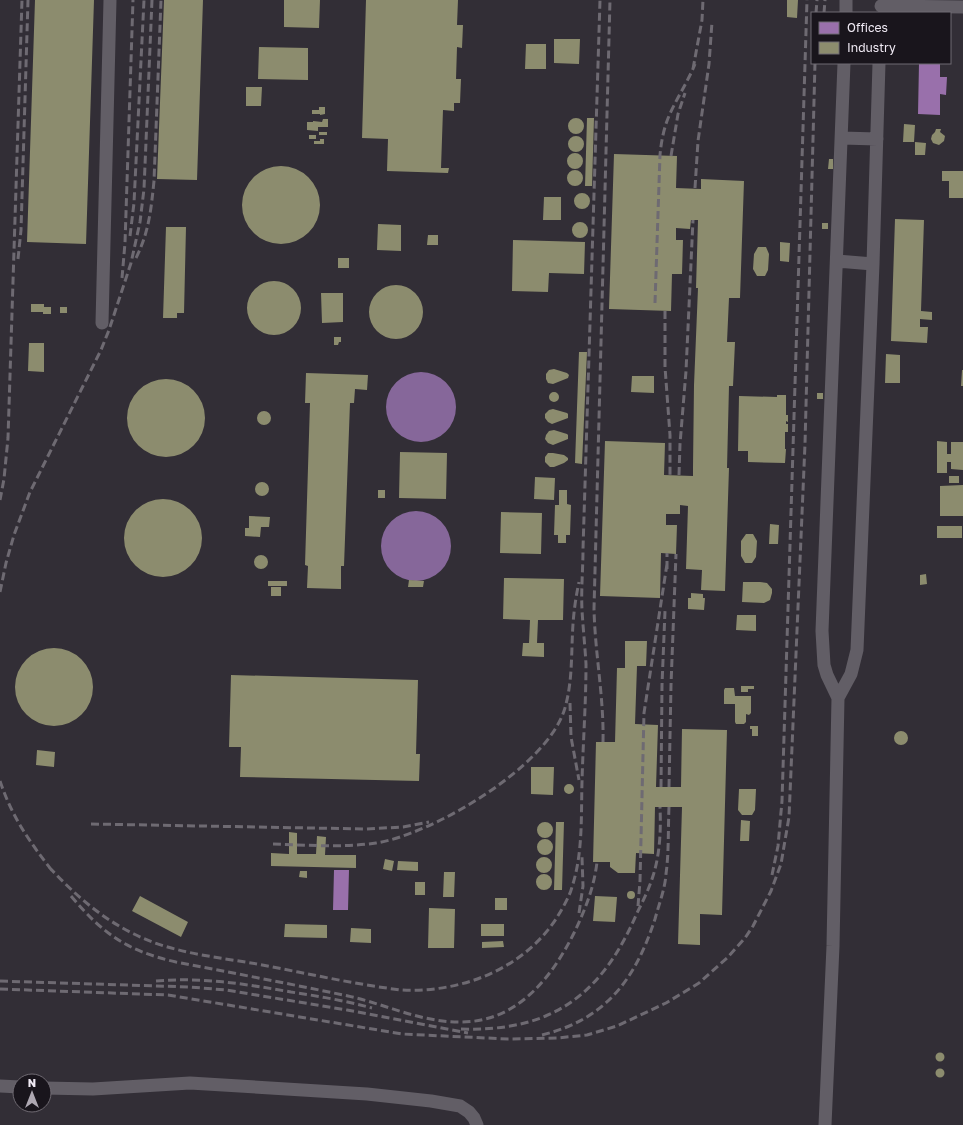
<svg xmlns="http://www.w3.org/2000/svg" width="963" height="1125" font-family="'Golos Text',sans-serif">
<style>
.water{fill:#86679a}
.offices{fill:#9970ab}
.industry{fill:#8c8c6e}
.lines{fill:none;stroke-linecap:round;stroke-linejoin:round}
.minor{stroke:#625e66;stroke-width:13}
.rail{stroke:#6e6a72;stroke-width:3;stroke-dasharray:8 4;stroke-linecap:butt}
</style>
<rect width="100%" height="100%" fill="#322e36"/>
<!-- water -->
<path class="water" d="M386 407a35 35 0 1 1 70 0a35 35 0 1 1-70 0Z
M381 546a35 35 0 1 1 70 0a35 35 0 1 1-70 0Z"/>
<!-- offices -->
<path class="offices" d="M919,63h21v14h7l-1,18 -6,-1v21l-22,-1z
M334,870h15l-1,40h-15z"/>
<!-- industry -->
<path class="industry" d="M35,0h59l-8,244 -59,-2z
M164,0h39l-6,180 -40,-1z
M284,0h36l-1,28 -35,-1z
M366,0h92l-1,25h6l-1,23 -5,-1 -1,32h5l-1,24h-6v8l-11,-1 -2,58h8l-1,5 -61,-2 1,-32 -26,-1z
M787,0h11l-1,18 -10,-1z
M554,39h26l-1,25 -25,-1z
M526,44h20v25h-21z
M259,47l49,1v32l-50,-1z
M246,87h16l-1,19h-15z
M319,107h6v7l-5,1v-1h-8v-4h7z
M568 126a8 8 0 1 1 16 0a8 8 0 1 1-16 0Z
M587,118h7l-2,68h-7z
M323,119h5v8h-10v4l-11,-1v-8h6v-1l9,1z
M904,124l11,1 -1,17h-11z
M936,129h5l-1,3 5,4 -1,5 -5,4 -6,-2 -2,-4 1,-4 3,-3z
M319,132h8v3h-8z
M309,135h7v4h-7z
M568 144a8 8 0 1 1 16 0a8 8 0 1 1-16 0Z
M320,139h4v5h-10v-3h6z
M915,142l11,1 -1,12h-10z
M567 161a8 8 0 1 1 16 0a8 8 0 1 1-16 0Z
M614,154l63,2 -1,32 25,1v-10l43,2 -4,117h-11l-2,44h8l-2,44h-4l-2,82h2l-4,123 -24,-1 1,-20 -16,-1 2,-63 -8,-1v9h-14v11h11l-1,29 -15,-1 -1,45 -60,-2 5,-155 60,2 -1,32 29,1v-9l1,-82 4,-97h-2l2,-68h-7l-1,9 -14,-1v12h7l-1,34h-10l-1,37 -62,-2z
M829,159h4v10h-5z
M242 205a39 39 0 1 1 78 0a39 39 0 1 1-78 0Z
M567 178a8 8 0 1 1 16 0a8 8 0 1 1-16 0Z
M942,171h21v27h-14v-17h-7z
M574 201a8 8 0 1 1 16 0a8 8 0 1 1-16 0Z
M544,197h17v23h-18z
M895,219l29,1 -3,91 11,1v8l-12,-1v8h8l-1,16 -36,-2z
M572 230a8 8 0 1 1 16 0a8 8 0 1 1-16 0Z
M822,223h6v6h-6z
M378,224l23,1v26l-24,-1z
M166,227h20l-2,86h-7v5h-14z
M428,235h10v10h-11z
M513,240l72,2 -1,32 -35,-1 -1,19 -36,-1z
M780,242l10,1 -1,19 -9,-1z
M758,247h8l3,7 -1,16 -3,6h-8l-4,-7 1,-15z
M338,258h11v10h-11z
M247 308a27 27 0 1 1 54 0a27 27 0 1 1-54 0Z
M369 312a27 27 0 1 1 54 0a27 27 0 1 1-54 0Z
M321,293h22v29l-21,1z
M31,304h13v3h7v7h-8v-2h-12z
M60,307h7v6h-7z
M334,337h7v5h-2l-1,3h-4z
M29,343h15v29l-16,-1z
M579,352h8l-5,112 -7,-1z
M886,354l14,1v28h-15z
M554,369l13,4 2,2 -1,3 -15,6 -5,-1 -2,-4v-5l3,-4z
M962,370h1v16h-2z
M306,373l62,2 -1,15 -12,-1 -1,14h-4l-6,163h-3v23l-34,-1 1,-22 -3,-1 5,-162h-5z
M632,376h22v17l-23,-1z
M127 418a39 39 0 1 1 78 0a39 39 0 1 1-78 0Z
M549 397a5 5 0 1 1 10 0a5 5 0 1 1-10 0Z
M817,393h6v6h-6z
M777,395h9v20h2v7l-2,-1v3h2v8h-3v17h1l-1,14 -37,-1v-11h-10l1,-55 38,1z
M553,409l14,4 1,1v4l-16,6 -4,-2 -3,-4v-4l4,-4z
M257 418a7 7 0 1 1 14 0a7 7 0 1 1-14 0Z
M554,430l13,4 1,1v4l-15,6 -5,-2 -3,-4 1,-4 3,-4z
M937,441l10,1v12h4v-12h12v28l-12,-1v-7h-4v11h-10z
M400,452l47,1 -1,46 -47,-1z
M548,453h5l11,2 4,3v2l-4,3 -10,4h-4l-5,-5v-5z
M949,476h10v7h-10z
M535,477l20,1 -1,22 -20,-1z
M255 489a7 7 0 1 1 14 0a7 7 0 1 1-14 0Z
M963,485v31h-23v-30z
M378,490h7v8h-7z
M559,490h8v14l4,1 -1,30h-4v8h-8v-8h-4l1,-30h4z
M124 538a39 39 0 1 1 78 0a39 39 0 1 1-78 0Z
M501,512l41,1 -1,41 -41,-1z
M249,516l21,1 -1,10h-8l-1,10 -15,-1v-8h4z
M770,524l9,1 -1,19h-9z
M937,526h25v12h-25z
M746,534h7l4,7 -1,16 -4,6h-7l-4,-7v-15z
M254 562a7 7 0 1 1 14 0a7 7 0 1 1-14 0Z
M926,574l1,10 -7,1v-10z
M504,578l60,1 -1,41h-25l-1,23h7v14l-22,-1 1,-13h6l1,-23 -27,-1z
M409,580l15,1 -1,6h-15z
M268,581h19v5h-19z
M743,582h17l7,1 5,6v4l-2,7 -6,3 -22,-1z
M271,587h10v9h-10z
M691,593l12,1v4h2l-1,12 -16,-1v-11h3z
M737,615h19v16l-20,-1z
M625,641h22l-1,25h-9l-2,58 23,1 -2,62h25l1,-58 45,1 -5,185 -22,-1v31l-22,-1 4,-137h-27l-1,47 -18,-1 -1,20h-17l-8,-6v-5h-17l3,-120h19l2,-74h8z
M15 687a39 39 0 1 1 78 0a39 39 0 1 1-78 0Z
M231,675l187,5 -2,74h4l-1,27 -179,-4 1,-30h-12z
M741,686h13v3h-6v3h-7z
M725,688h9l1,8h16v17l-2,2 -3,-1v8l-2,2h-8l-1,-2v-18h-11v-14z
M750,726h8v10h-6v-7h-2z
M894 738a7 7 0 1 1 14 0a7 7 0 1 1-14 0Z
M37,750l18,2 -1,15 -18,-2z
M531,767h23l-1,28 -22,-1z
M564 789a5 5 0 1 1 10 0a5 5 0 1 1-10 0Z
M739,789h17l-1,21 -3,5h-10l-4,-5z
M741,820l9,1 -1,20h-9z
M537 830a8 8 0 1 1 16 0a8 8 0 1 1-16 0Z
M556,822h8l-2,68h-8z
M289,832l8,1v21h19l1,-18 9,1 -1,18h31v13l-85,-2v-13l18,1z
M537 847a8 8 0 1 1 16 0a8 8 0 1 1-16 0Z
M536 865a8 8 0 1 1 16 0a8 8 0 1 1-16 0Z
M385,859l9,2 -2,10 -9,-2z
M398,861l20,1v9l-21,-1z
M300,871h7v7l-8,-1z
M444,872h11l-1,25h-11z
M536 882a8 8 0 1 1 16 0a8 8 0 1 1-16 0Z
M415,882h10v13h-10z
M627 895a4 4 0 1 1 8 0a4 4 0 1 1-8 0Z
M140,896l48,26 -7,15 -49,-26z
M595,896l22,1 -2,25 -22,-1z
M495,898h12v12h-12z
M429,908l26,1 -1,39h-26z
M285,924l42,1v13l-43,-1z
M481,924h23v12h-23z
M351,928l20,1v14l-21,-1z
M503,941l1,6 -22,1v-6z
M935.5 1057a4.5 4.5 0 1 1 9 0a4.5 4.5 0 1 1-9 0Z
M935.5 1073a4.5 4.5 0 1 1 9 0a4.5 4.5 0 1 1-9 0Z"/>
<g class="lines">
<!-- minor -->
<path class="minor" d="M881,6l82,1
M846,13v-13
M842,138l35,1
M837,261l36,3
M102,323l8,-323
M838,698l13,-24 6,-24 16,-386 6,-201
M0,1086l20,1
M44,1088l49,1 97,-6 177,11 64,7 29,5 9,6 5,6 3,7
M825,1125l8,-179 5,-248 -11,-23 -3,-10 -2,-34 22,-568"/>
<!-- rail -->
<path class="rail" d="M816,13l1,-13
M824,13l1,-13
M693,69l9,-49 1,-20
M671,156l7,-42 7,-21
M695,188l3,-47 11,-77 3,-42
M130,236l4,-33 10,-203
M136,258c13,-26 15,-48 18,-77l7,-181
M18,259l3,-29 7,-230
M122,278l3,-35 8,-243
M655,303l5,-148c1,-11 3,-23 7,-34 7,-19 20,-37 28,-57
M665,311v56l5,68v40
M679,475l1,-31 6,-73 7,-151
M0,500l4,-21 4,-41 14,-438
M667,569v-16
M0,592l6,-29 8,-28 16,-43 71,-142 8,-20 22,-67 9,-41 4,-33 8,-189
M570,703l1,34 8,43
M603,742c1,-45 -8,-88 -9,-133l16,-609
M0,781c12,36 29,60 53,91
M661,787l1,-102 3,-74
M669,787l2,-102 5,-131
M91,824l275,5 37,-2 26,-5
M273,844c34,1 69,4 103,-1 57,-9 169,-75 188,-132 9,-28 7,-58 9,-87 1,-14 3,-28 6,-42
M49,867c25,27 52,51 85,67 37,19 83,23 123,30 48,9 96,20 144,26 59,3 121,-20 155,-71 6,-10 13,-21 16,-32 11,-34 9,-70 10,-105 1,-39 4,-79 4,-118 -1,-18 -3,-36 -4,-54 -1,-21 1,-41 1,-61l17,-549
M772,875l6,-29 4,-45 25,-801
M71,896c32,38 56,55 105,66 57,11 115,22 172,34 37,8 72,26 111,26 57,1 92,-43 115,-89 11,-23 20,-45 23,-71
M638,906l2,-25 4,-168 23,-149
M579,913l4,-27 -1,-29
M0,981l190,6 36,3 121,20 121,23
M156,981c47,-4 89,3 135,11 27,4 55,9 81,16
M0,989l168,6 234,39 106,5 49,-1 30,-3 30,-9 49,-23 33,-20 28,-25 18,-20 8,-12 18,-35 10,-27 8,-47 16,-373 10,-381
M461,1029c91,3 141,-34 176,-116 6,-12 12,-24 16,-37 7,-22 8,-46 7,-69
M542,1035c64,-16 93,-55 113,-116 4,-15 10,-30 11,-45 3,-22 2,-45 3,-67"/>
</g>
<!-- legend -->
<rect x="811" y="12" width="140" height="52" fill="#19151c" stroke="#6f6a72"/>
<rect x="819" y="22" width="20" height="12" fill="#9970ab" stroke="#6f6a72"/>
<text x="847" y="32" font-size="12" fill="#f0eaf4">Offices</text>
<rect x="819" y="42" width="20" height="12" fill="#8c8c6e" stroke="#6f6a72"/>
<text x="847" y="52" font-size="12" fill="#f0eaf4">Industry</text>
<!-- north arrow -->
<g transform="translate(32 1093)"><circle r="19" fill="#19151c" stroke="#6f6a72"/>
<path d="M0-3L7 15L0 10L-7 15Z" fill="#aea8b2"/>
<text y="-6" font-size="11" font-weight="bold" text-anchor="middle" fill="#f0eaf4">N</text>
</g>
</svg>
